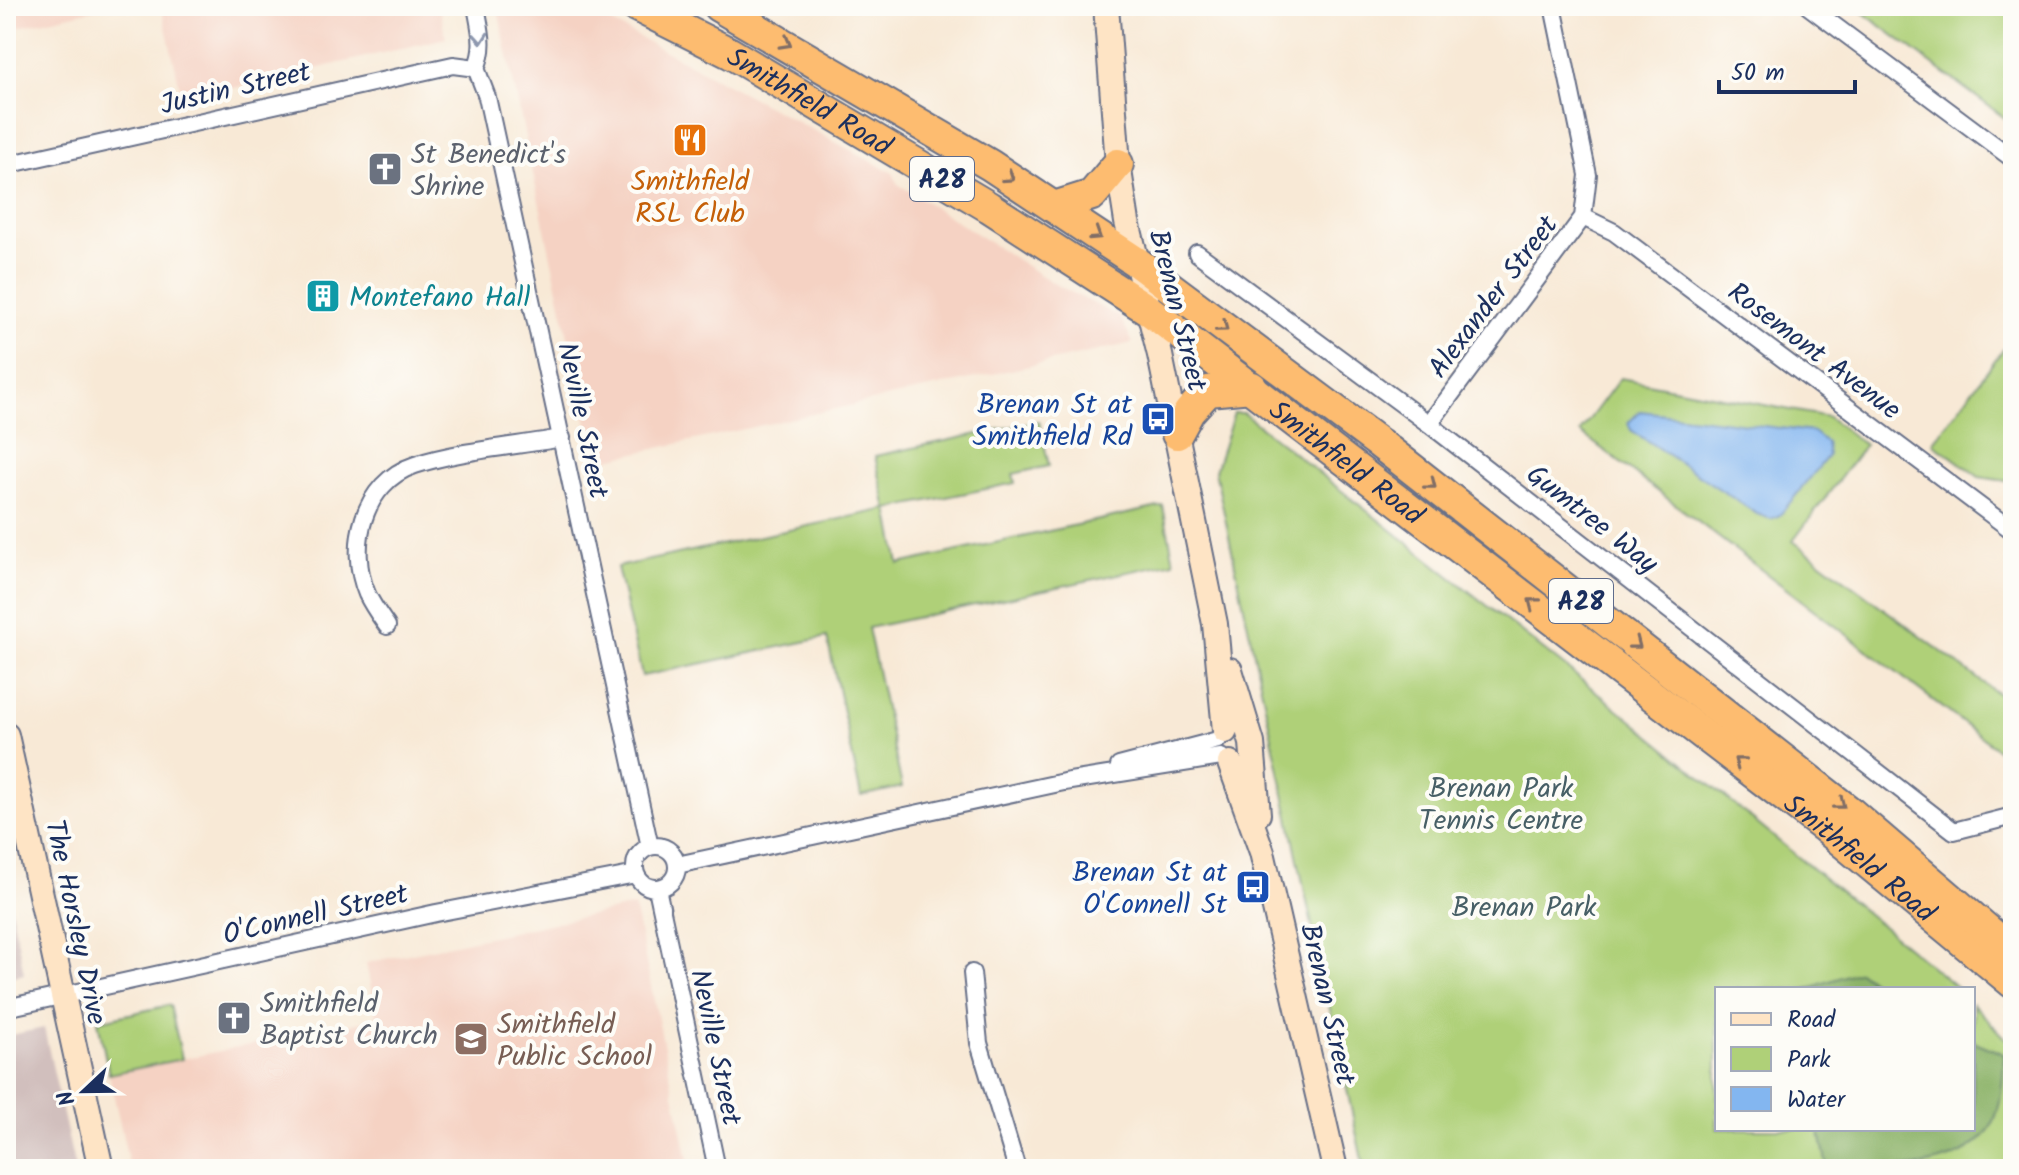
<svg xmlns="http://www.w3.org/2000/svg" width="2019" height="1175" font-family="Kalam,sans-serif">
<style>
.built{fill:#f5d2c3}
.industrial{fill:#d1bfbd}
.green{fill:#afd078;stroke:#65806b;stroke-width:2}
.forest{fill:#8bb268;stroke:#537063;stroke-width:2}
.water{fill:#83b6f0;stroke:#4f72a7;stroke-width:2}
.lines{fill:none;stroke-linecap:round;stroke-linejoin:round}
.street-casing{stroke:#687088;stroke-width:20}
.secondary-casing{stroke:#687088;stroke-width:28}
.highway-casing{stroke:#687088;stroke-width:34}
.street{stroke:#fff;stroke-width:16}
.secondary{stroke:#fee4c5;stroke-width:24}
.highway{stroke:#fdbc6f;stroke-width:30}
.oneway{stroke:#8d97ae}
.oneway2{stroke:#816e66}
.labels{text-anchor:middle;stroke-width:8;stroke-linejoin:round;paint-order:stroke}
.shield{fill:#fdfcf7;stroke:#5f6c8c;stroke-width:2}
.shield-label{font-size:26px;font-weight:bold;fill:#1b2f5e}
.street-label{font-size:28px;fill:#1b2f5e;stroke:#fdfcf7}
.worship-label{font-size:28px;fill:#5b616d;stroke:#fdfcf7;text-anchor:start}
.food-label{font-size:28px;fill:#c56008;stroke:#fdfcf7}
.culture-label{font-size:28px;fill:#0d838f;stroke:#fdfcf7;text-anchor:start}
.transit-label{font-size:28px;fill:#164399;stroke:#fdfcf7;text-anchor:end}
.park-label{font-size:28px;fill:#475f66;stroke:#fdfcf7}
.education-label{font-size:28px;fill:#785e54;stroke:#fdfcf7;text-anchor:start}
</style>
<rect width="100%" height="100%" fill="#fdfcf7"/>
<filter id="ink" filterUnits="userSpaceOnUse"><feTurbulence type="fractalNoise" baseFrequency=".0125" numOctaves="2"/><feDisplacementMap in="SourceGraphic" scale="16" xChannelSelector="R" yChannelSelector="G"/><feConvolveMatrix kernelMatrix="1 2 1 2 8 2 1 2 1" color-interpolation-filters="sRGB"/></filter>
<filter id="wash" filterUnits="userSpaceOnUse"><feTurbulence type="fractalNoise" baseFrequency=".006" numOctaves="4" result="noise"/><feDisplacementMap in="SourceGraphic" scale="32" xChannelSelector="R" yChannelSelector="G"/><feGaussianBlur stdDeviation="1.8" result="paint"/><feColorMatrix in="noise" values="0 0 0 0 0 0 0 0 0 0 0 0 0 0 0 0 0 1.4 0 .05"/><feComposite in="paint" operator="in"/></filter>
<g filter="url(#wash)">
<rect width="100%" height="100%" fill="#f8e9d6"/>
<!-- built -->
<path class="built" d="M6,6h104l-104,24z
M161,6h278l7,32 -263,62z
M497,6h84l312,167 5,11 157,100 65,33 13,26 -538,119z
M634,906l56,263h-560l-21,-95 268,-55 -11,-56z"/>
<!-- industrial -->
<path class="industrial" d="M6,882l18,92 -18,4z
M44,1028l31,141h-69v-133z"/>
<!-- green -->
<path class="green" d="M1854,6h159v118z
M2007,344l6,5v133l-34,-5 -46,-34z
M1620,378l208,39 37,28 -72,96 220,164v56l-433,-329z
M1234,413h9l355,280 361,296h-242v140h256v-125l40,42v123h-649l-149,-698z
M1039,421l10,45 -36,8 2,9 -127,26 11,55 264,-58 11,56 -306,66 34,159 -41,9 -34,-159 -185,39 -25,-109 270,-58 -12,-53z
M170,1005l12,54 -73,15 -11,-53z"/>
<!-- forest -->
<path class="forest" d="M1859,971l23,18h-76z
M1973,1041l31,13c-1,21 -1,47 -10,67 -25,54 -113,48 -163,48l-5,-8 -7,-32h154z"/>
<!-- water -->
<path class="water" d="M1640,411l173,21 13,10 2,14 -48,59 -9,4 -14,-5 -126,-84 -3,-7z"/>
</g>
<g filter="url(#ink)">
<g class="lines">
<!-- street casing -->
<g class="street-casing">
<path id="street" d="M476,6c4,23 10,41 0,62
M1808,6l205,153
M476,68l11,29 163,750
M6,165l447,-100 23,3
M1583,217l31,15 399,299
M1197,253l232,171 525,407 59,-15
M1429,424l154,-207 5,-42 -35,-169
M387,626c-7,-10 -15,-21 -20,-32 -20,-47 -4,-112 48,-129 42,-14 102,-19 147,-27
M1119,766l99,-26
M635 867a21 21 0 1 1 42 0a21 21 0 1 1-42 0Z
M677,865l387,-83 157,-25
M657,888l60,281
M972,973l7,70 38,126
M6,1008l430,-95 200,-39"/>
</g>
<!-- secondary casing -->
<g class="secondary-casing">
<path id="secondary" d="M1106,6l12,158 9,58 33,133 55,269 10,107
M1230,670l22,73 6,71
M6,735l95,434
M1230,763l32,89 73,317"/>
</g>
<!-- highway casing -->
<g class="highway-casing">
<g id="highway">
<path id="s1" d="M636,6l94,47 259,154 161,104 673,515 190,157"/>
<path d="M718,6l272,159 148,98 241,180 471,369 163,140"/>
<path d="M1054,207l38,-12 26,-31"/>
<path d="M1177,434l12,-22 19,-21 44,-4"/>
</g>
</g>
<!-- street -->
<use href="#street" class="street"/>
<!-- secondary -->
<use href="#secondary" class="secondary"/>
<!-- highway -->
<use href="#highway" class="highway"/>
</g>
<!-- one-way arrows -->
<defs><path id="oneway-chevron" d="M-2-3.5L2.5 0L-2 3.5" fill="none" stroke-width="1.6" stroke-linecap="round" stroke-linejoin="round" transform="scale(2)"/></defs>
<use class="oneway" href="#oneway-chevron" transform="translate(481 38) rotate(85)"/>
<g class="oneway2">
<use href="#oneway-chevron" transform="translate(786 43) rotate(29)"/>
<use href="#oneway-chevron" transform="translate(1009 177) rotate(34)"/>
<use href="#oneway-chevron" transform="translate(1096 235) rotate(33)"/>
<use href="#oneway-chevron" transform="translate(1223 327) rotate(37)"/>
<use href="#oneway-chevron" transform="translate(1431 484) rotate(38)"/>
<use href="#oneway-chevron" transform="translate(1533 603) rotate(-142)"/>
<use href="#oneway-chevron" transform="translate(1636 644) rotate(38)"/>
<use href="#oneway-chevron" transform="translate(1739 762) rotate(-142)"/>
<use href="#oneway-chevron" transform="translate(1840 804) rotate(38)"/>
</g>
</g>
<!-- icons -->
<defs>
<g id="restaurant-square" transform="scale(1.8)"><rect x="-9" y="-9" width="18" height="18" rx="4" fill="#e8710a" stroke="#fdfcf7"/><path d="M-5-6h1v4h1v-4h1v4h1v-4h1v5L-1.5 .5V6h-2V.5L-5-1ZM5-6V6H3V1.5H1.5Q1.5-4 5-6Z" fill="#fff"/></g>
<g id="church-square" transform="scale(1.8)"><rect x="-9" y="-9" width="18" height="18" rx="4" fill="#6b7280" stroke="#fdfcf7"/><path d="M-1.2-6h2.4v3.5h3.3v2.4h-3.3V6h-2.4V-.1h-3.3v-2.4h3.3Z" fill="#fff"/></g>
<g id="building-square" transform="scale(1.8)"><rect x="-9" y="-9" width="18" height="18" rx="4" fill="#0f9aa8" stroke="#fdfcf7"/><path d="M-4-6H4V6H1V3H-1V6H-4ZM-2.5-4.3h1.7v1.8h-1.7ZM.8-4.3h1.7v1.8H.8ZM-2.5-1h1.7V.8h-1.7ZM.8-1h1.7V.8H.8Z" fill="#fff"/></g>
<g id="bus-square" transform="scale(1.8)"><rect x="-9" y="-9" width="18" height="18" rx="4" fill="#1a4fb4" stroke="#fdfcf7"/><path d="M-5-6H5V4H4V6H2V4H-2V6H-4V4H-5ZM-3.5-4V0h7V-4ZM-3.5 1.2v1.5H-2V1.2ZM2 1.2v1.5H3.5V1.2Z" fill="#fff"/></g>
<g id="school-square" transform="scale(1.8)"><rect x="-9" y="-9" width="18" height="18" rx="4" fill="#8d6e63" stroke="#fdfcf7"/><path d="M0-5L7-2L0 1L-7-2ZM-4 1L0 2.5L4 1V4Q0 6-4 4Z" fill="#fff"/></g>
</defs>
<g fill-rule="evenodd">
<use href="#restaurant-square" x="690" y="140"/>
<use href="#church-square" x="385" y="169"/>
<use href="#building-square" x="323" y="296"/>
<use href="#bus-square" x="1158" y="419"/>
<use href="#bus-square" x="1253" y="887"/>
<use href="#church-square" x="234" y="1018"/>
<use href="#school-square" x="471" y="1039"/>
</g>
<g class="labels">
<!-- shield labels -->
<g class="shield">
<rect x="910" y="157" width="64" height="44" rx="6"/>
<rect x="1549" y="579" width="64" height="44" rx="6"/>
</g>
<g class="shield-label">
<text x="942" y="188">A28</text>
<text x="1581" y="610">A28</text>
</g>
<!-- street labels -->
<g class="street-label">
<text transform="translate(235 87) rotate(-13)" y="10">Justin Street</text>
<text dy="10" stroke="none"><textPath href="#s1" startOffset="198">Smithfield Road</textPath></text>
<text transform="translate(1492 296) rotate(-53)" y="10">Alexander Street</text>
<text transform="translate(1179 310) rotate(76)" y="10">Brenan Street</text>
<text transform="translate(1815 350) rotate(37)" y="10">Rosemont Avenue</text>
<text transform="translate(584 420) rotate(78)" y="10">Neville Street</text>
<text dy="10" stroke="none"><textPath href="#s1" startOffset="846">Smithfield Road</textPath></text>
<text transform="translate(1593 518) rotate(38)" y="10">Gumtree Way</text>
<text dy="10" stroke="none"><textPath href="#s1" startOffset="1494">Smithfield Road</textPath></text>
<text transform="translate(315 913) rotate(-13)" y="10">O'Connell Street</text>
<text transform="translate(77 922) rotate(78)" y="10">The Horsley Drive</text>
<text transform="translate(1329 1004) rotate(77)" y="10">Brenan Street</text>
<text transform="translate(717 1047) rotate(78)" y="10">Neville Street</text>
</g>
<!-- worship labels -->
<g class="worship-label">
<text x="411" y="163">St Benedict's<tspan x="411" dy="32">Shrine</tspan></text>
<text x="260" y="1012">Smithfield<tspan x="260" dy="32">Baptist Church</tspan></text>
</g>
<!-- food labels -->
<g class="food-label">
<text x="690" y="190">Smithfield<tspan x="690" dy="32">RSL Club</tspan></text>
</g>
<!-- culture labels -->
<g class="culture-label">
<text x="349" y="306">Montefano Hall</text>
</g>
<!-- transit labels -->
<g class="transit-label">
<text x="1132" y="413">Brenan St at<tspan x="1132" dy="32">Smithfield Rd</tspan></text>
<text x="1227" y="881">Brenan St at<tspan x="1227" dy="32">O'Connell St</tspan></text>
</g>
<!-- park labels -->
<g class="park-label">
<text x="1501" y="797">Brenan Park<tspan x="1501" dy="32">Tennis Centre</tspan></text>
<text x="1524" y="916">Brenan Park</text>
</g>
<!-- education labels -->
<g class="education-label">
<text x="497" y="1033">Smithfield<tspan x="497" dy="32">Public School</tspan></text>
</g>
</g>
<!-- margin -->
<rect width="2019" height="1175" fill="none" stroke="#fdfcf7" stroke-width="32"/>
<!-- legend -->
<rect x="1715" y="987" width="260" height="144" fill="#fdfcf7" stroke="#a3aaba" stroke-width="2"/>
<rect x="1731" y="1013" width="40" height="12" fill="#fee4c5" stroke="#a3aaba" stroke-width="2"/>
<text x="1787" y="1027" font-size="24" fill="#1b2f5e">Road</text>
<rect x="1731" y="1047" width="40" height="24" fill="#afd078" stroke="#a3aaba" stroke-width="2"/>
<text x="1787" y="1067" font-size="24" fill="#1b2f5e">Park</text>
<rect x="1731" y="1087" width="40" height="24" fill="#83b6f0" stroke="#a3aaba" stroke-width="2"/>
<text x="1787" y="1107" font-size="24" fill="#1b2f5e">Water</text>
<!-- north arrow -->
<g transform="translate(84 1091) rotate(248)" stroke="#fdfcf7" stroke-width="6" paint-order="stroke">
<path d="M0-6L14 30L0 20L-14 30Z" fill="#1b2f5e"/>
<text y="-12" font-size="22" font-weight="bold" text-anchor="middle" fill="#1b2f5e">N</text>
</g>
<!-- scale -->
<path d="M1719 80v12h136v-12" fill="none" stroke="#1b2f5e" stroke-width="4"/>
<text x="1731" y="80" font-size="24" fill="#1b2f5e" stroke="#fdfcf7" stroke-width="6" paint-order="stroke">50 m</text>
</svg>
